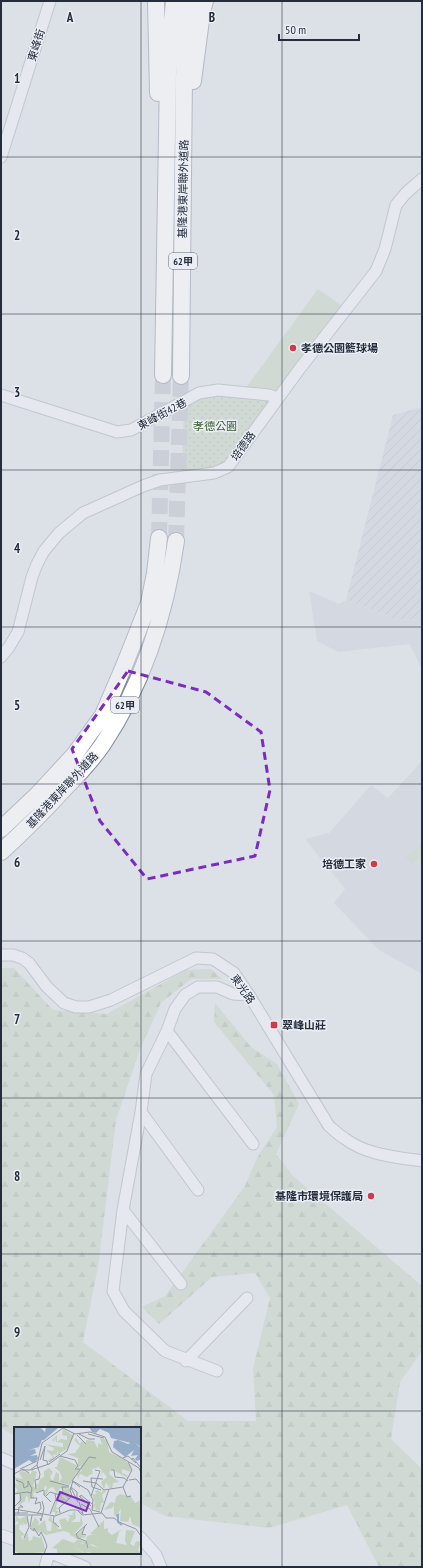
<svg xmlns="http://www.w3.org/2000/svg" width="423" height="1568" font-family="'PT Sans Narrow','Noto Sans TC',sans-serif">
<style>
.built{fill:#cacfd9}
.industrial{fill:url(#industrial-furrows)}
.grass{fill:url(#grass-dots)}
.forest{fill:url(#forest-firs)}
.garden{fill:#c1d1bd}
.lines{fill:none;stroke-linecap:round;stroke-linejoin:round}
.highway-tunnel{stroke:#b7bcc5;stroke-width:16;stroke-dasharray:16 8;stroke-linecap:butt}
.minor-casing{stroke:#a1a7b1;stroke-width:13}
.highway-casing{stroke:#838c9e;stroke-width:18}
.minor{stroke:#eff1f5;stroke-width:11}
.highway{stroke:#fff;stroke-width:16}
.marked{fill:none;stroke:#7b2cbf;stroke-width:3;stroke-dasharray:8 5;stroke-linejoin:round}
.grid{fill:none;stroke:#252d3d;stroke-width:1;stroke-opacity:0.55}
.poi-dot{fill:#d23a4c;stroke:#ebeff5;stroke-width:1.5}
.labels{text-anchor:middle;stroke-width:3;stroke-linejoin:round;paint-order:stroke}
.shield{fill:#ebeff5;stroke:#606774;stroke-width:1}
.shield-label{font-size:10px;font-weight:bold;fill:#252d3d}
.street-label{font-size:11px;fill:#252d3d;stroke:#ebeff5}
.poi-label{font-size:11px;font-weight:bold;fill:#252d3d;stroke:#ebeff5;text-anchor:start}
.park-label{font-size:11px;fill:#385a32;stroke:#ebeff5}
.inset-river{fill:none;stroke:#95acc9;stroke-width:2}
.inset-road{fill:none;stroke:#9398a3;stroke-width:1}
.view{fill:#7b2cbf;fill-opacity:0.15;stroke:#7b2cbf;stroke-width:2}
.inset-edge{fill:none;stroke:#252d3d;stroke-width:2}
.grid-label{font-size:13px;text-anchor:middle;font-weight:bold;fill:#252d3d;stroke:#ebeff5;stroke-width:3;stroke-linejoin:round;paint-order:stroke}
</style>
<defs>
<pattern id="industrial-furrows" width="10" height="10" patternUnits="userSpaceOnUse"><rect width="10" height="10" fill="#cacfd9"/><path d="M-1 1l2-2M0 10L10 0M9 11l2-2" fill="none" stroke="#adb2bb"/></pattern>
<pattern id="grass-dots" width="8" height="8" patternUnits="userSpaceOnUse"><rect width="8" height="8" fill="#c1d1bd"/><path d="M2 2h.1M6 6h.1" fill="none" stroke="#a6b4a3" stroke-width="1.8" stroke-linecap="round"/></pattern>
<pattern id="forest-firs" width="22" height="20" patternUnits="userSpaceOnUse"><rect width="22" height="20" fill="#c1d1bd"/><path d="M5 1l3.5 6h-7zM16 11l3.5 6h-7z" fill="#a6b4a3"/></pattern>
</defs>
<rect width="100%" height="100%" fill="#dce0e7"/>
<!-- built -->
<path class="built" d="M309,591l30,13 7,-4 50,19 26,1v50l-12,-26 -72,8 -21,-11z
M422,761v213l-43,-24 -45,-47 11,-14 -40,-50 24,-6 42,-48 17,13z"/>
<!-- industrial -->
<path class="industrial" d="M422,407v213l-26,-1 -50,-19 47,-185z"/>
<!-- grass -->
<path class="grass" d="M219,393l54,7 -45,62 -18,10 -28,2 2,-67 17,-10z"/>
<!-- forest -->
<path class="forest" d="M1,968h13l39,42 54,4 79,-44 25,-1 11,10h-31l-30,24 -21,46 -24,71 -18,147 -15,75 105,79h68l-3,-52 17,-71 -15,-25 -43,4 -53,47 -17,-17 23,-11 80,-110 12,-28 20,-31 -3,-32 -60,-73 1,-19 36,44 26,17 22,40 -23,50 17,22 129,110v65l-22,31 -9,57 31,30v98h-43l-32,-62 -78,23 -104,-12 -25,-13v-75h-125v8l-14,-8z"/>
<!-- garden -->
<path class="garden" d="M318,289l27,19 -67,84 -33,-3z
M422,843v29l-2,-14 -8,6 -7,-7z"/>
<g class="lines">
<!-- highway-tunnel -->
<path class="highway-tunnel" d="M159,538l4,-163
M176,541l5,-165"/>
<!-- minor casing -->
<g class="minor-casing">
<path id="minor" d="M1,157l49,-156
M1,395l116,37 14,-2 68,-37 19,-3 51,5 9,3
M1,657l8,-10 9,-15 14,-55 5,-13 7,-13 15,-18 24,-20 60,-27 17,-6 54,-7 14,-6 73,-100 75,-96 9,-22 11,-44 10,-12 16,-14
M1,955h12l9,3 7,5 18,24 17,16 12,4h13l22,-7 85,-42 17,1 21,14 15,22 80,131c5,4 10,9 15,12 22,17 51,19 78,23
M167,1031l86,113
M141,1112l57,78
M123,1210l58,74
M186,1361l61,-63
M217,1371l-52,-20 -41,-40 -11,-20 10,-81 18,-98 5,-38 21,-43 8,-22 10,-14 13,-8h19l16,7 16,1
M1,1458l14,6
M1,1535l14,5
M140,1537l16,18 5,12
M51,1553l34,14
M45,1567l4,-14"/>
</g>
<!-- highway casing -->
<g class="highway-casing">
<path id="highway" d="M156,1l2,92
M193,81l9,-69 3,-11
M163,375l5,-302 6,-72
M181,376l3,-300 5,-75
M1,829l37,-35 37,-40 28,-39 21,-49 25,-63 6,-30 4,-35
M1,852c22,-20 44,-42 64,-64 14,-14 27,-28 38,-44 40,-60 63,-132 73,-203"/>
</g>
<!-- minor -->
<use href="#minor" class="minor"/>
<!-- highway -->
<use href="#highway" class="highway"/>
</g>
<!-- marked area -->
<path d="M0 0H423V1568H0ZM128,671l78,21 55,40 9,58 -15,66 -108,23 -47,-58 -28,-72z" fill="#dce0e7" fill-opacity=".55" fill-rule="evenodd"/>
<path class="marked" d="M128,671l78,21 55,40 9,58 -15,66 -108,23 -47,-58 -28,-72z"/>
<!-- grid -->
<path class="grid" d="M141,1v1566M282,1v1566M1,157h421M1,314h421M1,470h421M1,627h421M1,784h421M1,941h421M1,1098h421M1,1254h421M1,1411h421"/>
<!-- markers -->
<g class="poi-dot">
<circle cx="293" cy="348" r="4"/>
<circle cx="374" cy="864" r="4"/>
<rect x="270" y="1021" width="8" height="8" rx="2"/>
<circle cx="371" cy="1196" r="4"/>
</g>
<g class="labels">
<!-- shield labels -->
<g class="shield">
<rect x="169" y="253" width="28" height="16" rx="3"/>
<rect x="111" y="697" width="28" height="16" rx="3"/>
</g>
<g class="shield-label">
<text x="183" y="265">62甲</text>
<text x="125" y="709">62甲</text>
</g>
<!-- street labels -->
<g class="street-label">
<text transform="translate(36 45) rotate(-73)" y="4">東峰街</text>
<text transform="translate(183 189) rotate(-89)" y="4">基隆港東岸聯外道路</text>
<text transform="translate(162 414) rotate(-28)" y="4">東峰街42巷</text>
<text transform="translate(243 446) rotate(-55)" y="4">培德路</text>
<text transform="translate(62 790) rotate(-47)" y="4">基隆港東岸聯外道路</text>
<text transform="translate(243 989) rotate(55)" y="4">東光路</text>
</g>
<!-- poi labels -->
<g class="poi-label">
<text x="301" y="352">孝德公園籃球場</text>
<text x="366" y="868" text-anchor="end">培德工家</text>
<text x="282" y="1029">翠峰山莊</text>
<text x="363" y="1200" text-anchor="end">基隆市環境保護局</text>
</g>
<!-- park labels -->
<g class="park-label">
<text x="215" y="430">孝德公園</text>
</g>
</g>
<!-- overview -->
<g transform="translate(14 1427)">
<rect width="127" height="127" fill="#dce0e7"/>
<path d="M80,107l5,6v8l-7,-4 -4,2 -2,-5 1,-5z" fill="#c1d1bd"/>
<path d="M49,2l11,7 -7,13 -9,5 -1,-4v5l-4,-1 1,3 -4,4h-3l6,-4 -7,-7 7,1 1,-3 -10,-4 19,3v-4l-7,-1 -1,-5 -1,5 -2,-2 5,-5v7l4,-3 6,1v-4l-5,-1zM62,11l4,6 2,-3 4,3v-4l8,1 4,8v-6l4,2 -2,-7 7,2 2,12 16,8 5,6 1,6 -9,-3v4l5,2 1,3 -17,-9 -2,5 10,8 -6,1 -1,6 -4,-2 3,-2 -3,1 -2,-4 -2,8 -3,-8 6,-5 -4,-5 -3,5 2,-6 -3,-4 -7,2 1,4 -6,4 -7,-3 -2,5 -1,-6 5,-2 -2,-4 3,-4 -5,5 3,3 -4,1 -7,13 -17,-4 3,-9 3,2v8l3,-4 -2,-6 -6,-5h3l3,-10 16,8v-2l1,4 -3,1 2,2 2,-2 -2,1 2,-2v-9l-11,-4 8,-1 5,-7 -6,-6zM35,41l4,4 -3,5 2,3 16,7 -3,2 5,-1 -1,12 -5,-5 -2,1 5,5h-9l-2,6 3,2h-4l4,3 -4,4v-4h-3l5,-13 8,-10 -5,-1 -3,5 -4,-6 -4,1 -3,8 -2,-2 3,-7 -2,-2 -1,5 -11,3 1,5 -4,1 -1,5 -1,-7 -2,-1 -1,5 -7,5 2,-12 4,-1 -10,1 4,-4 -4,-4v-4l5,4 -5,-9 9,2 -4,-6 3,-2 9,3 1,-4 5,2 -4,14 4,3 2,-3 -3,2v-5l2,2 2,-6 4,-2v-6zM84,63l4,3v-3l4,1 -4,4 2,8h-3l-1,8 -5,-2 1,-3 -3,3 -2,-2 4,-4 -3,-9h5l-2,-3zM106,67l11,3 4,6 6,-3v28l-9,-4 -2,-8 -2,6 -8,-1 1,-13 -3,6 -4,1v-10l-2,3 -8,2 7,-8 4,1 1,-6zM61,84l1,7 -5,4h9l1,-7 2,9 -9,10 6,-2 5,-6 -3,8 4,3 -9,2 -6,-4 -1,2v-4l-6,-2 -18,4 -6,-4 -2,2 -5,-6 1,3 -4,-2 5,-11 4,5 -1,4 7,-6 2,11h4l1,-8 -4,-3 3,-5 1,7h4l2,7h4l-3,-9 6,-2 3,4 2,-5 -3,-2h7l-2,-1zM2,89l4,3 6,-3 2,6 -2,3 -4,-2 2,3 -4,-2 -1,5 6,6 -4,1 2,4 4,-8 2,9 3,-1 1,-4 7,2 1,-3 5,17 -26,2 -6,-4v-24l5,-3 -2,-2 -2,3zM90,93v9l4,-1v4l4,3 10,-6 -3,3 -3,11 11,2 -2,-4 1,-11 9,1 -5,13 4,2 2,-5 5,1 -3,8 3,4h-84v-5l-5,-1 11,-9 11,4 4,-4 8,3v3l-5,-3 -7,4 9,7h7l-2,-6 2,-2 9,3v-8l-5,-6h-4z" fill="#c1d1bd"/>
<path d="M67,115l1,2h4l4,8 -6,1 -10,-7z" fill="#c1d1bd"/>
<path d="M0,0h26l5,5 1,-5h13l-15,13h-2l-3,7 -11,3 7,-1 1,4 -6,3 7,-1 1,4 -5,4 -4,-3 -15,9zM75,0h52v20l-6,-4 6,5v11l-4,2 -2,-2 3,-4 -7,1 3,-6 -9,7 -12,-10 1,-6 4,-1 10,4 3,-1 -20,-5 -2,-5 -9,-4 -4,4 -4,-1z" fill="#95acc9"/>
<path class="inset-river" d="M117,0l1,14M116,23l4,-23M105,24l12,-1 10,-22M0,37l8,-10 1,-27M0,39l9,-10 1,-29M102,89l2,-1v7l4,3"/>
<path class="inset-road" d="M65,7l10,5h6M74,7l16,4M63,8l9,9M46,29l15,4 3,6 -3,3h5M109,31l5,-2 8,7M26,33l5,-14 -2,14 4,1 1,4M117,33l2,-2 8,10M35,35l11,-8M6,42l17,-8M8,43h8l7,-5 5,-22 21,-15 12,6 15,-2 15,5 7,15 27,16 2,5M17,43l18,-6 18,-13 7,-18M97,43h3l1,7 9,1 4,3M0,47l9,-5 6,4M77,51l1,9 9,3M77,51l12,1M2,53l7,3 1,5 4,-2v-5l4,8 -1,4M115,53l7,-1 5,6M36,54l19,5M69,54l13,2 8,7 19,-3 9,-17 -4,-8M57,60l6,5v7M66,60l-8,-6 17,-24 7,1M109,60l4,10 4,-1M57,61l7,14M22,62l-1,-9 4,-1 1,-5 -3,-9M22,66l8,-3v5l7,7M0,67l13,-2 4,1v5h6M32,69l4,-4 10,3 3,-4 -1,-4h7M65,69l12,10M77,69l9,-25 -5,-1M66,70l1,-2 11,9M67,77l9,5 9,18M0,80l7,-7 -1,-6M0,82l41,7 15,-6h7M63,83l5,5 20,-2 4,5M64,83l5,4 -4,-12M0,86h14M46,86l-1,-5 13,-12 -2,-6 3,-9 15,9 5,10 -1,10 8,2M87,86l8,-24M4,87l1,-7h4l-3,-2M23,87l4,-6 -1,-6 -5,2 2,-6M36,87l6,-15 -1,-5M0,88h29M40,89l-1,6 6,5M26,91l1,3 3,-13 -2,-7M92,91h8l5,4M105,95l17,7 5,7M73,97l-11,10 2,4 8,3 2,7M71,99l-3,8 4,1M16,100l2,-12M16,101l4,3v-3l5,8 2,-4 3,6 3,8 -3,8M10,111l5,-11 -2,-11"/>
<path class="view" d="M46,65l29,11 -3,8 -29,-11z"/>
<rect width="127" height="127" class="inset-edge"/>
</g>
<g class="grid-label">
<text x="70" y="22">A</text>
<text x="212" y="22">B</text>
<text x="17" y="83">1</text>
<text x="17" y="240">2</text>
<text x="17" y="397">3</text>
<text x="17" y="553">4</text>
<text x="17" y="710">5</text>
<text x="17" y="867">6</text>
<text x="17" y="1024">7</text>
<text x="17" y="1181">8</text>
<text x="17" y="1337">9</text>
</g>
<!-- border -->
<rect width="423" height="1568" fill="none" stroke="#252d3d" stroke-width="4"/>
<!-- scale -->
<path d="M279 34v6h80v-6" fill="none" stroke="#252d3d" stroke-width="2"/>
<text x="285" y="34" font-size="12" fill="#252d3d" stroke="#ebeff5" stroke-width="3" paint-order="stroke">50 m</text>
</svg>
